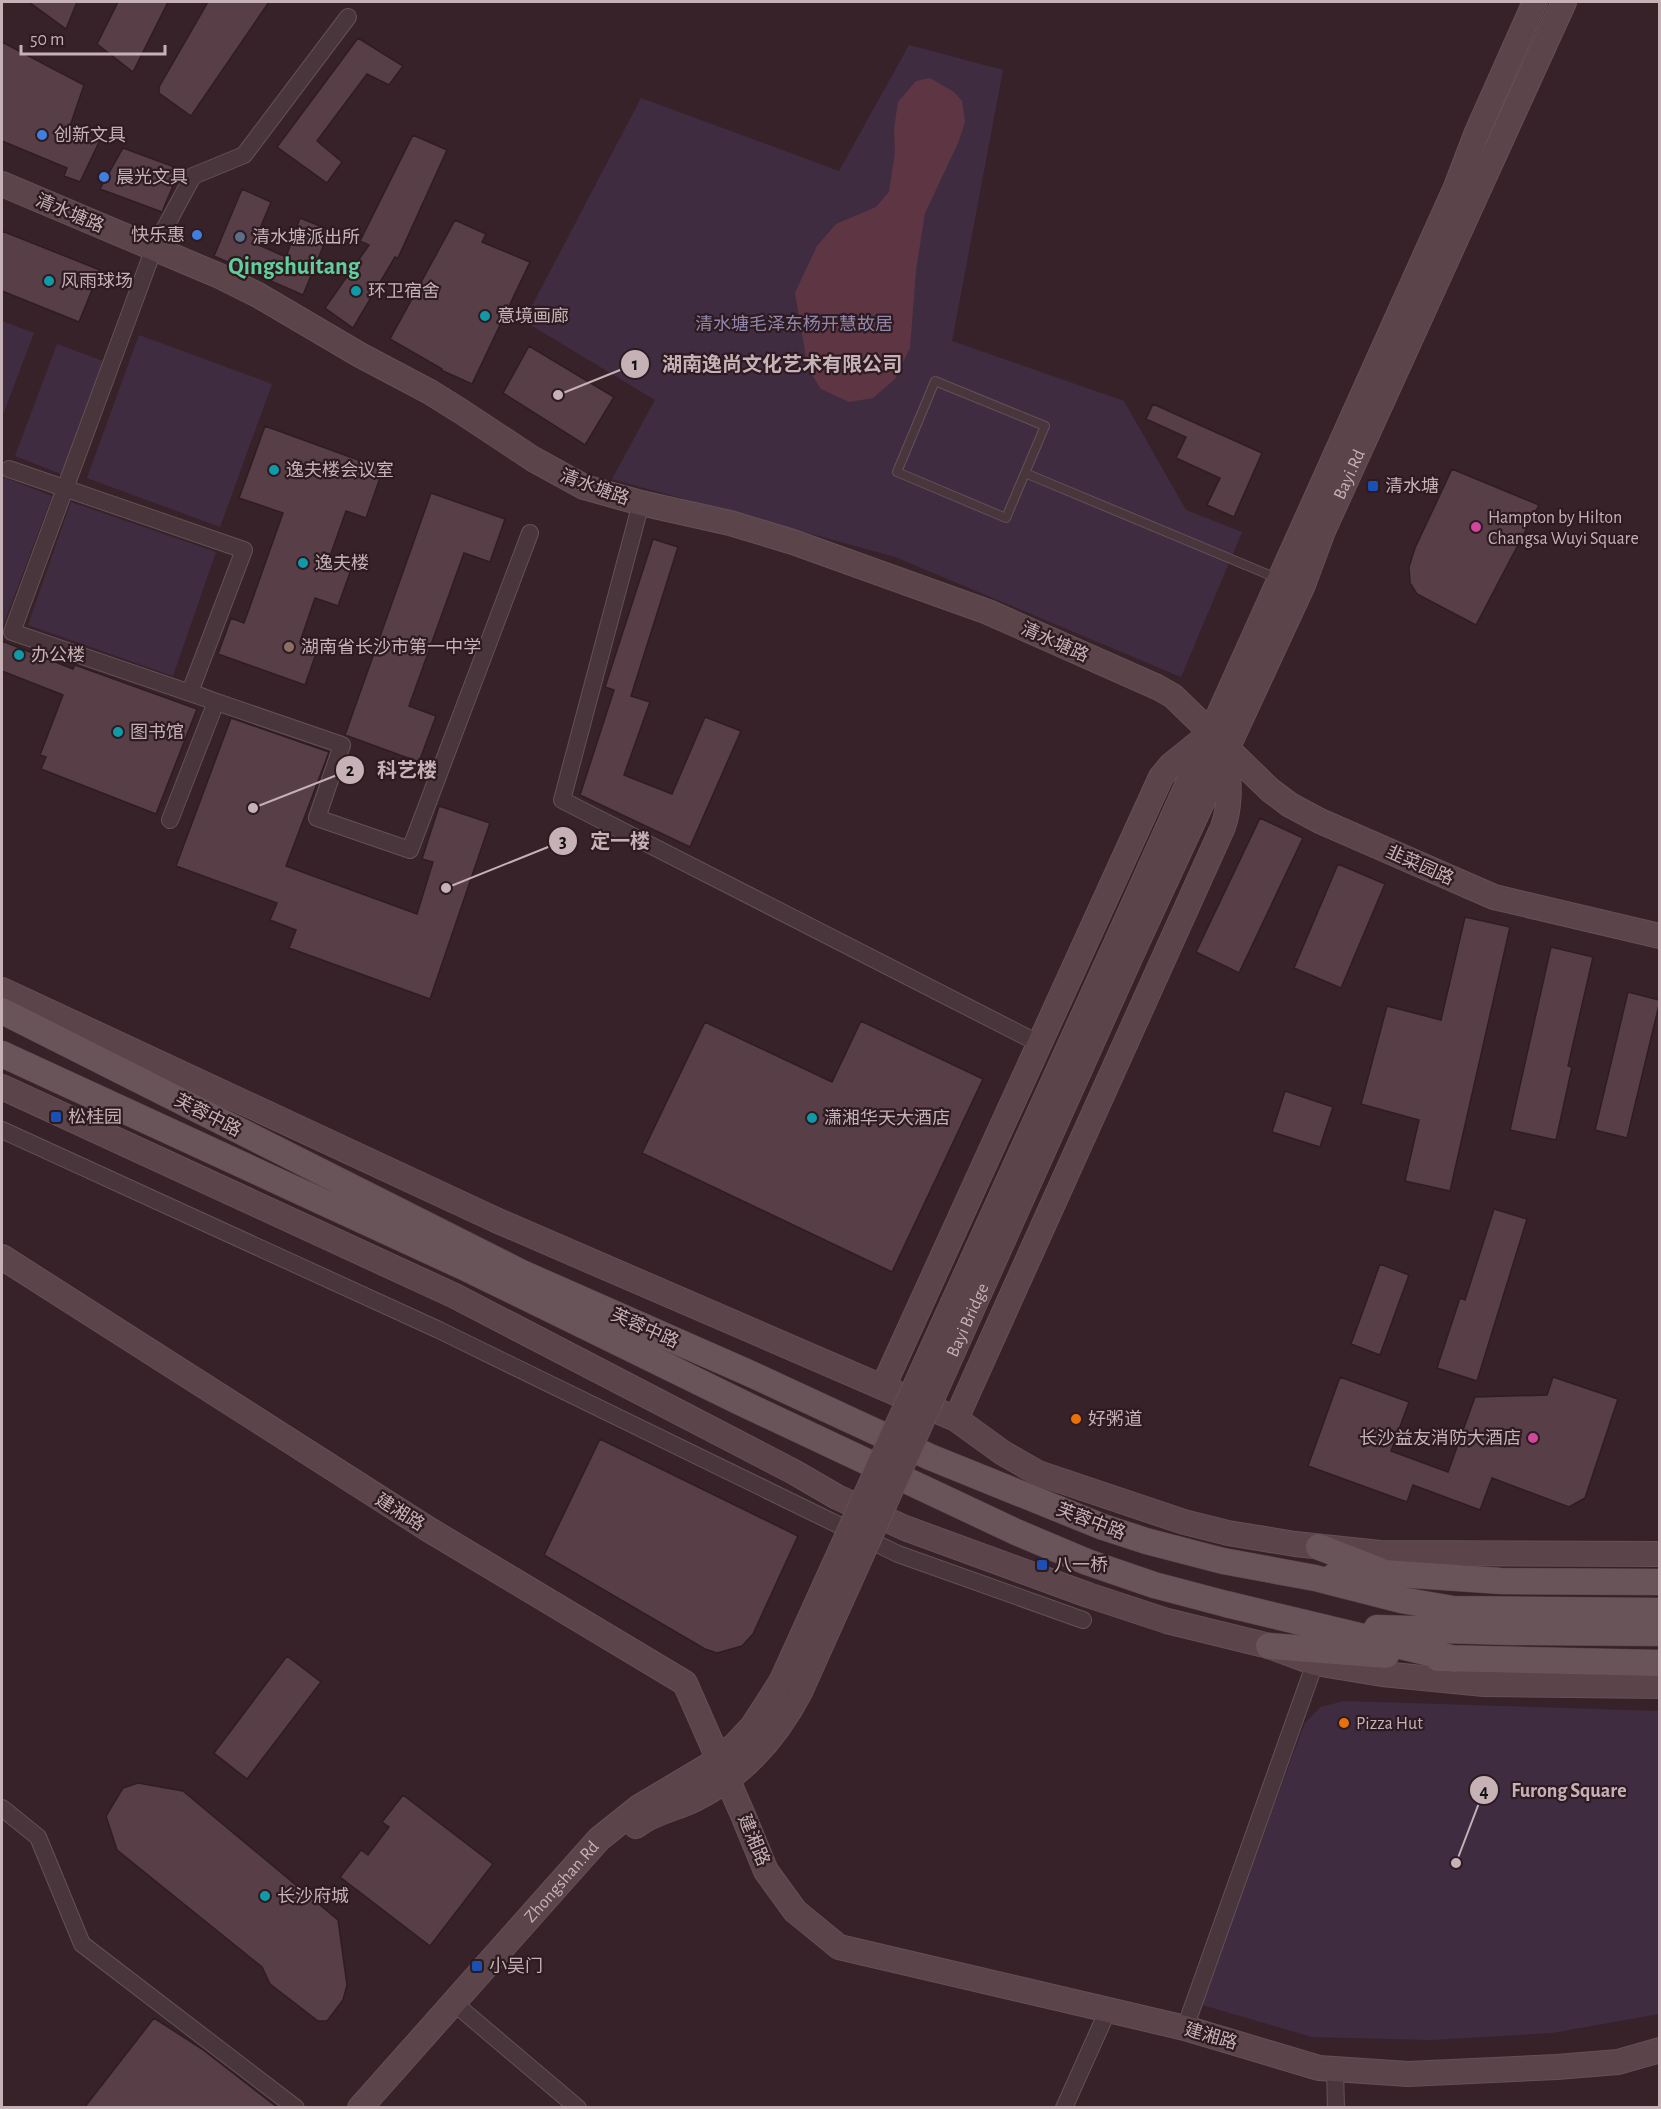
<svg xmlns="http://www.w3.org/2000/svg" width="1661" height="2109" font-family="'Alegreya Sans','Noto Sans SC',sans-serif">
<style>
.green{fill:#402c41}
.water{fill:#5e3643}
.building{fill:#583f47;stroke:#2f1d23;stroke-width:1.5}
.lines{fill:none;stroke-linecap:round;stroke-linejoin:round}
.lane-casing{stroke:#635156;stroke-width:10}
.street-casing{stroke:#635156;stroke-width:18}
.secondary-casing{stroke:#635156;stroke-width:26}
.primary-casing{stroke:#523f45;stroke-width:27}
.lane{stroke:#49363c;stroke-width:8}
.street{stroke:#49363c;stroke-width:16}
.secondary{stroke:#5b444a;stroke-width:24}
.primary{stroke:#69545a;stroke-width:26}
.secondary-bridge-casing{stroke:#635156;stroke-width:26;stroke-linecap:butt}
.secondary-bridge{stroke:#5b444a;stroke-width:24}
.shop-dot{fill:#3f7fe0;stroke:#2d1b21;stroke-width:2}
.service-dot{fill:#5c6f8a;stroke:#2d1b21;stroke-width:2}
.culture-dot{fill:#0f9aa8;stroke:#2d1b21;stroke-width:2}
.transit-dot{fill:#1a4fb4;stroke:#2d1b21;stroke-width:2}
.hotel-dot{fill:#d1479c;stroke:#2d1b21;stroke-width:2}
.education-dot{fill:#8d6e63;stroke:#2d1b21;stroke-width:2}
.food-dot{fill:#e8710a;stroke:#2d1b21;stroke-width:2}
.labels{text-anchor:middle;stroke-width:4.5;stroke-linejoin:round;paint-order:stroke}
.poi-label{font-size:18px;fill:#c5b1b6;stroke:#2d1b21;text-anchor:start}
.street-label{font-size:18px;fill:#c5b1b6;stroke:#2d1b21}
.park-label{font-size:18px;fill:#9287aa;stroke:#2d1b21}
.district-label{font-size:24px;font-weight:bold;fill:#62ce9c;stroke:#2d1b21}
.leader{fill:none;stroke:#c5b1b6;stroke-width:2}
.callout-dot{fill:#c5b1b6;stroke:#2d1b21;stroke-width:2}
.mark-label{font-size:18px;text-anchor:middle;font-weight:bold;fill:#111}
.callout-label{font-size:20px;text-anchor:middle;font-weight:bold;fill:#c5b1b6;stroke:#2d1b21;stroke-width:4.5;stroke-linejoin:round;paint-order:stroke}
</style>
<rect width="100%" height="100%" fill="#382229"/>
<!-- green -->
<path class="green" d="M909,45l94,25 -51,271 172,60 62,109 56,22 -61,145 -286,-120 -283,-78 43,-79 -131,-79 117,-223 198,73z
M2,321l32,12 -30,79 -2,-1z
M139,335l133,49 -52,143 -133,-49z
M57,344l46,17 -42,113 -46,-18z
M3,477l49,19 -49,130 -1,-145z
M71,502l145,50 -43,124 -145,-51z
M1344,1701l315,10v303l-107,19 -121,7 -119,-3 -113,-33 106,-281 16,-16z"/>
<!-- water -->
<path class="water" d="M930,78l24,14 8,9 3,21 -7,21 -33,70 -9,57 -6,78 -15,31 -22,19 -24,4 -28,-13 -13,-20 -13,-76 22,-47 19,-22 40,-17 13,-15 6,-40 -1,-23 4,-27 18,-21z"/>
<!-- building -->
<path class="building" d="M29,2h48l-11,27z
M118,2h50l-35,70 -36,-28z
M208,2h61l-78,114 -32,-23v-6z
M358,38l45,28 -14,19 -22,-11 -50,67 25,21 -15,21 -50,-36z
M2,42l82,43 -15,44 31,11 -20,42 -16,-6 3,-8 -65,-27z
M413,135l34,15 -49,108 -3,-1 -42,71 -28,-20 44,-63 -9,-4z
M123,148l57,21 -18,43 -62,-23z
M242,189l29,13 -17,41 32,14 14,-39 30,12 -27,65 -89,-39z
M455,220l31,14 -4,8 48,20 -58,122 -31,-14 1,-1 -52,-30z
M2,231l98,39 -21,52 -77,-31z
M529,346l85,51 -29,48 -82,-52z
M1153,404l109,49 -28,64 -27,-12 13,-27 -44,-20 10,-21 -40,-18z
M265,426l118,43 -17,49 -20,-7 -17,48 23,8 -14,39 -23,-8 -15,44 18,6 -13,37 -87,-31 13,-36 13,5 39,-110 -44,-15z
M1452,469l87,36 -63,120 -59,-31 -7,-11 -1,-16 6,-19z
M431,493l74,26 -15,43 -26,-9 -55,153 27,10 -17,46 -74,-27z
M653,539l25,8 -47,149 19,6 -26,73 48,19 33,-77 36,14 -51,116 -110,-52 34,-105 -9,-3z
M2,641l71,28 2,-4 122,44 -41,105 -115,-45 5,-12 -6,-2 23,-60 -61,-24z
M231,718l98,34 -43,114 131,48 16,-52 -11,-3 17,-53 51,17 -60,176 -141,-51 7,-18 -26,-10 7,-17 -101,-37z
M1260,818l43,20 -64,135 -43,-21z
M1338,864l47,20 -44,104 -47,-20z
M1465,917l45,10 -60,264 -45,-10 14,-61 -58,-16 26,-98 54,14z
M1551,947l42,10 -25,109 4,1 -16,73 -46,-10z
M1628,992l31,8v5l-32,133 -32,-8z
M861,1021l122,58 -91,193 -250,-119 63,-131 127,60z
M1285,1091l48,16 -13,40 -48,-15z
M1494,1209l33,10 -50,162 -40,-13 23,-70 5,2z
M1380,1264l29,11 -29,80 -29,-11z
M1340,1377l69,25 -18,49 57,21 27,-75 72,-2 6,-18 65,22 -33,99 -16,9 -77,-29 -12,32 -67,-25 -6,17 -99,-36z
M600,1439l198,97 -45,98 -11,12 -25,7 -12,-4 -161,-94z
M287,1656l34,26 -74,97 -33,-26z
M138,1783l45,8 155,129 9,65 -4,15 -16,21h-9l-48,-37 -8,-17 -145,-117 -11,-34 17,-28z
M403,1795l90,69 -63,82 -90,-69 21,-27 7,5 21,-28 -7,-5z
M154,2018l48,31 76,59h-194z"/>
<g class="lines">
<!-- lane casing -->
<g class="lane-casing">
<path id="lane" d="M1025,473l-19,45 -109,-46 38,-91 110,45 -20,47 254,106"/>
</g>
<!-- street casing -->
<g class="street-casing">
<path id="street" d="M348,17l-104,138 -51,21 -39,72 -142,384 330,113 -25,73 93,32 120,-317
M9,469l235,81 -54,142 26,10 -46,118
M641,503l-79,297 478,244
M2,1130l437,200 459,224 185,66
M2,1808l36,29 44,107 214,164
M454,2003l124,105
M1185,2028l130,-365
M1335,2070l1,38
M1064,2108l44,-98"/>
</g>
<!-- secondary casing -->
<g class="secondary-casing">
<g id="secondary">
<path d="M2,184l220,93 36,18 102,60 70,37 32,20 71,47 51,28 57,16 89,20 63,19 195,70 169,75 16,9 97,94 20,15 30,16 174,76 166,39"/>
<path d="M1118,939l338,-752 21,-55 58,-130"/>
<path id="s1" d="M1135,947l168,-362 20,-54 241,-529"/>
<path d="M2,990l494,230 460,199 47,34 35,20 146,49 44,11 67,11 85,9 280,1"/>
<path d="M2,1087l453,209 339,176 43,25 68,31 183,67 79,26 102,25 46,17 67,11 102,10 176,2"/>
<path d="M2,1257l426,272 257,154 58,132 23,56 29,40 44,36 346,81 134,40 89,6 149,-7 61,-5 42,-12"/>
<path d="M883,1387l278,-610 10,-12 36,-29"/>
<path d="M956,1419l267,-592c9,-25 5,-51 4,-76"/>
<path d="M636,1826c17,-14 40,-17 59,-27 47,-23 81,-61 105,-107"/>
<path id="s2" d="M360,2108l239,-269 40,-32 69,-41 27,-21 17,-18 29,-45"/>
</g>
</g>
<!-- primary casing -->
<g class="primary-casing">
<path id="primary" d="M2,1011l520,262 229,101 179,83 173,70 43,14 77,20 92,17 86,22 52,9 207,2
M2,1054l466,215 272,133 276,130 71,30 67,23 72,19 229,55
M1319,1547l59,23
M1333,1577l51,-4 117,8 159,1
M1377,1628l134,4 149,1
M1269,1646l117,9
M1438,1658l222,5"/>
</g>
<!-- lane -->
<use href="#lane" class="lane"/>
<!-- street -->
<use href="#street" class="street"/>
<!-- secondary -->
<use href="#secondary" class="secondary"/>
<!-- primary -->
<use href="#primary" class="primary"/>
<!-- secondary-bridge casing -->
<g class="secondary-bridge-casing">
<g id="secondary-bridge">
<path d="M781,1682l337,-743"/>
<path id="s3" d="M800,1692l335,-745"/>
</g>
</g>
<!-- secondary-bridge -->
<use href="#secondary-bridge" class="secondary-bridge"/>
</g>
<!-- markers -->
<g class="shop-dot">
<circle cx="42" cy="135" r="6"/>
<circle cx="104" cy="177" r="6"/>
<circle cx="197" cy="235" r="6"/>
</g>
<circle class="service-dot" cx="240" cy="237" r="6"/>
<g class="culture-dot">
<circle cx="49" cy="281" r="6"/>
<circle cx="356" cy="291" r="6"/>
<circle cx="485" cy="316" r="6"/>
<circle cx="274" cy="470" r="6"/>
<circle cx="303" cy="563" r="6"/>
<circle cx="19" cy="655" r="6"/>
<circle cx="118" cy="732" r="6"/>
<circle cx="812" cy="1118" r="6"/>
<circle cx="265" cy="1896" r="6"/>
</g>
<g class="transit-dot">
<rect x="1367" y="480" width="12" height="12" rx="3"/>
<rect x="50" y="1111" width="12" height="12" rx="3"/>
<rect x="1036" y="1559" width="12" height="12" rx="3"/>
<rect x="471" y="1960" width="12" height="12" rx="3"/>
</g>
<g class="hotel-dot">
<circle cx="1476" cy="527" r="6"/>
<circle cx="1533" cy="1438" r="6"/>
</g>
<circle class="education-dot" cx="289" cy="647" r="6"/>
<g class="food-dot">
<circle cx="1076" cy="1419" r="6"/>
<circle cx="1344" cy="1723" r="6"/>
</g>
<g class="labels">
<!-- poi labels -->
<g class="poi-label">
<text x="54" y="141">创新文具</text>
<text x="116" y="183">晨光文具</text>
<text x="185" y="241" text-anchor="end">快乐惠</text>
<text x="252" y="243">清水塘派出所</text>
<text x="61" y="287">风雨球场</text>
<text x="368" y="297">环卫宿舍</text>
<text x="497" y="322">意境画廊</text>
<text x="286" y="476">逸夫楼会议室</text>
<text x="1385" y="492">清水塘</text>
<text x="1488" y="523">Hampton by Hilton<tspan x="1488" dy="21">Changsa Wuyi Square</tspan></text>
<text x="315" y="569">逸夫楼</text>
<text x="301" y="653">湖南省长沙市第一中学</text>
<text x="31" y="661">办公楼</text>
<text x="130" y="738">图书馆</text>
<text x="68" y="1123">松桂园</text>
<text x="824" y="1124">潇湘华天大酒店</text>
<text x="1088" y="1425">好粥道</text>
<text x="1521" y="1444" text-anchor="end">长沙益友消防大酒店</text>
<text x="1054" y="1571">八一桥</text>
<text x="1356" y="1729">Pizza Hut</text>
<text x="277" y="1902">长沙府城</text>
<text x="489" y="1972">小吴门</text>
</g>
<!-- street labels -->
<g class="street-label">
<text transform="translate(70 213) rotate(23)" y="6">清水塘路</text>
<text dy="6" stroke="none"><textPath href="#s1" startOffset="519">Bayi.Rd</textPath></text>
<text transform="translate(595 487) rotate(20)" y="6">清水塘路</text>
<text transform="translate(1055 642) rotate(24)" y="6">清水塘路</text>
<text transform="translate(1420 865) rotate(24)" y="6">韭菜园路</text>
<text transform="translate(208 1115) rotate(27)" y="6">芙蓉中路</text>
<text dy="6" stroke="none"><textPath href="#s3" startOffset="408">Bayi Bridge</textPath></text>
<text transform="translate(645 1328) rotate(24)" y="6">芙蓉中路</text>
<text transform="translate(400 1512) rotate(32)" y="6">建湘路</text>
<text transform="translate(1091 1521) rotate(21)" y="6">芙蓉中路</text>
<text transform="translate(754 1840) rotate(67)" y="6">建湘路</text>
<text dy="6" stroke="none"><textPath href="#s2" startOffset="303">Zhongshan.Rd</textPath></text>
<text transform="translate(1211 2036) rotate(16)" y="6">建湘路</text>
</g>
<!-- park labels -->
<g class="park-label">
<text x="794" y="330">清水塘毛泽东杨开慧故居</text>
</g>
<!-- district labels -->
<g class="district-label">
<text x="294" y="274">Qingshuitang</text>
</g>
</g>
<!-- callouts -->
<path class="leader" d="M558 395L635 364M253 808L350 770M446 888L563 841M1456 1863L1484 1790"/>
<g class="callout-dot">
<circle cx="558" cy="395" r="6"/>
<circle cx="253" cy="808" r="6"/>
<circle cx="446" cy="888" r="6"/>
<circle cx="1456" cy="1863" r="6"/>
<circle cx="635" cy="364" r="15"/>
<circle cx="350" cy="770" r="15"/>
<circle cx="563" cy="841" r="15"/>
<circle cx="1484" cy="1790" r="15"/>
</g>
<g class="mark-label">
<text x="635" y="370">1</text>
<text x="350" y="776">2</text>
<text x="563" y="847">3</text>
<text x="1484" y="1797">4</text>
</g>
<g class="callout-label">
<text x="782" y="371">湖南逸尚文化艺术有限公司</text>
<text x="407" y="777">科艺楼</text>
<text x="620" y="848">定一楼</text>
<text x="1569" y="1797">Furong Square</text>
</g>
<!-- border -->
<rect width="1661" height="2109" fill="none" stroke="#c5b1b6" stroke-width="6"/>
<!-- scale -->
<path d="M21 45v9h144v-9" fill="none" stroke="#c5b1b6" stroke-width="3"/>
<text x="30" y="45" font-size="18" fill="#c5b1b6" stroke="#2d1b21" stroke-width="4.5" paint-order="stroke">50 m</text>
</svg>
